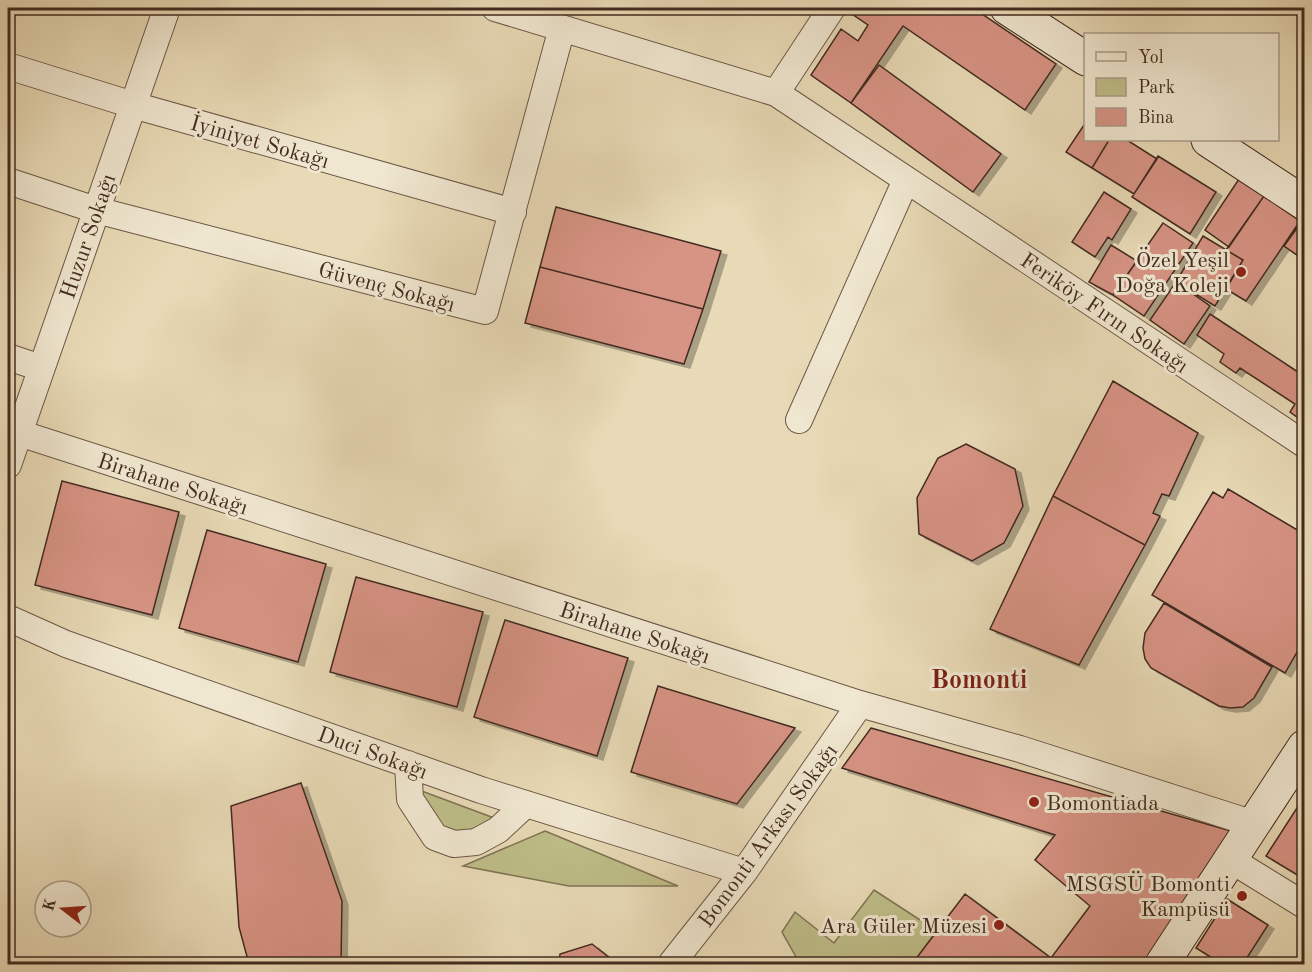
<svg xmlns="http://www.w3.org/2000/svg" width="1312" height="972" font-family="'Old Standard TT',serif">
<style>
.green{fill:#bebd88;stroke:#807454;stroke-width:1.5}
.building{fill:#d79384;stroke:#432b20;stroke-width:1.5;filter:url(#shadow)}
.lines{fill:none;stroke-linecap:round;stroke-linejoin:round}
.street-casing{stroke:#6c5746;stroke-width:28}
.secondary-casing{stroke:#432b20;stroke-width:35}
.street{stroke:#f0e7d0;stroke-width:26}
.secondary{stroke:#f0e7d0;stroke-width:33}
.poi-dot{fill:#8f2418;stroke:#f0e7d0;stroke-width:2}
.labels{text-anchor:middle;stroke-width:6;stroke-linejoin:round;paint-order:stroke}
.street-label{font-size:22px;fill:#432b20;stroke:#f0e7d0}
.poi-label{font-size:22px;fill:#432b20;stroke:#f0e7d0;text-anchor:end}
.quarter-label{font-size:26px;font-weight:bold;fill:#7a1f14;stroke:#f0e7d0}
</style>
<defs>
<filter id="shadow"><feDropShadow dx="6" dy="4" stdDeviation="0" flood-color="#0004"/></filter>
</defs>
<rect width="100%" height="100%" fill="#e8dab6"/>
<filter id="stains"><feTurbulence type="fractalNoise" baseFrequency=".00333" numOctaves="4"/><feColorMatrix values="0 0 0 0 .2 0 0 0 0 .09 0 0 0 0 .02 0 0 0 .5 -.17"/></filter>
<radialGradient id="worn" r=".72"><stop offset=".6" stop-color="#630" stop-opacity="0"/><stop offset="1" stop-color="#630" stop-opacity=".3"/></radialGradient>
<!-- green -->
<path class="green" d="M419,790l75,28 -35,19 -31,-20z
M545,831l133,55h-109l-106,-20z
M874,890l63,41 -25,33h-112l-18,-32 13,-20 39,31z"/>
<!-- building -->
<path class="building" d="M852,8h121l83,56 -31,46 -122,-84 -52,77 -40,-28 30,-46 17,12 10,-16 -19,-13z
M879,65l122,89 -28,38 -122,-89z
M1086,122v18h23l-17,28 -26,-16z
M1109,140h18l30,19 -23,35 -42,-26z
M1158,156l58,36 -26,42 -58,-37z
M1239,179l25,17 -35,51 -24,-17z
M1104,192l27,17 -19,31 -4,-3 -13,20 -23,-15z
M1264,196l36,25 -54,80 -20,-12 17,-29 -17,-10z
M556,207l165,44 -18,58 -163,-42z
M1163,223l30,20 -49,73 -31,-21z
M1300,224l4,3v33l-20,-14z
M1203,236l40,24 -28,46 -39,-24z
M1111,245l26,16 -24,34 -24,-13z
M540,267l163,42 -19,55 -159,-41z
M1176,282l34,24 -26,38 -34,-24z
M1210,314l94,62v46l-14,-10 5,-8 -55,-36 -4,5 -16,-11 4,-8 -27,-19z
M1113,381l85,52 -29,63 -7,-2 -9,19 7,3 -15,29 -92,-49z
M966,444l49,25 8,37 -19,37 -32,18 -53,-27 -2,-36 21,-40z
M62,481l117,31 -27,103 -117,-30z
M1228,489l76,45v106l-19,33 -133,-78 61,-103 10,6z
M1053,496l92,49 -66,120 -89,-36z
M207,530l119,34 -28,98 -119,-34z
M356,577l127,35 -26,95 -127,-35z
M1164,603l108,64 -18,31 -11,9 -13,1 -11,-2 -68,-38 -6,-9 -2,-11 2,-15z
M505,620l123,38 -31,98 -123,-39z
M658,686l137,42 -58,76 -106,-32z
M871,728l360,103 -87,133h-232l53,-70 86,64 39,-52 -55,-46 20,-25 -213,-67z
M301,783l41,118 -1,63h-92l-10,-37 -8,-121z
M1304,797v82l-38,-23z
M1227,899l41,26 -25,39h-21l-26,-16z
M592,944l23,18 -2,2h-54l1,-10z"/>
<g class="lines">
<!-- street casing -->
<g class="street-casing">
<path id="street" d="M495,8l281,85 528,351
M8,66l125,39 380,107
M776,93l56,-85
M8,181l88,29 389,101 77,-283
M8,357l33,11
M799,420l107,-240
M19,433l841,271 160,45 234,75
M8,465l159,-457
M8,618l58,26 415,146 263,82
M408,764l2,35 25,38 19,7 22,-2 22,-12 28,-26
M1231,860l73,45
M671,964l73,-92 116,-168"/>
</g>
<!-- secondary casing -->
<g class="secondary-casing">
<path id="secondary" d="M1007,8l79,51
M1208,140l96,63
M1162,964l142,-217"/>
</g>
<!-- street -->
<use href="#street" class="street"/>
<!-- secondary -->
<use href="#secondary" class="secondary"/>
</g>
<!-- markers -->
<g class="poi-dot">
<circle cx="1241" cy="272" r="6"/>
<circle cx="1034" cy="802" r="6"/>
<circle cx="1242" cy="896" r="6"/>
<circle cx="999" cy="925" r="6"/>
</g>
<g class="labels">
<!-- street labels -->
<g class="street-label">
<text transform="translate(260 141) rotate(16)" y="8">İyiniyet Sokağı</text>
<text transform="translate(87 236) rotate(-71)" y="8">Huzur Sokağı</text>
<text transform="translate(387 286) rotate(15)" y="8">Güvenç Sokağı</text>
<text transform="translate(1105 312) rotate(34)" y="8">Feriköy Fırın Sokağı</text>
<text transform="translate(173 483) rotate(18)" y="8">Birahane Sokağı</text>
<text transform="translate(635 632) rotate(18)" y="8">Birahane Sokağı</text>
<text transform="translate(373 752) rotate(20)" y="8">Duci Sokağı</text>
<text transform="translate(767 835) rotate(-54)" y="8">Bomonti Arkası Sokağı</text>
</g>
<!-- poi labels -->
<g class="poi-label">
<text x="1229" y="267">Özel Yeşil<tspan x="1229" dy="25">Doğa Koleji</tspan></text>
<text x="1046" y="810" text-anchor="start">Bomontiada</text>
<text x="1230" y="891">MSGSÜ Bomonti<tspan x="1230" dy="25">Kampüsü</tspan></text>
<text x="987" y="933">Ara Güler Müzesi</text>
</g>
<!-- quarter labels -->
<g class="quarter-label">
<text x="979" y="688">Bomonti</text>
</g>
</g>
<!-- margin -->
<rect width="1312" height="972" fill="none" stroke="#e8dab6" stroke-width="30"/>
<rect x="9" y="9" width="1294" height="954" fill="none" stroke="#432b20" stroke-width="3"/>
<rect x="15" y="15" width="1282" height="942" fill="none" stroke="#432b20" stroke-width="1.5"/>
<!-- legend -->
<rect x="1084" y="33" width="195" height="108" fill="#f0e7d0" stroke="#ab9c8a" stroke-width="1.5"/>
<rect x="1096" y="52" width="30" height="9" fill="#f0e7d0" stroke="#ab9c8a" stroke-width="1.5"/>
<text x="1138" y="63" font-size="18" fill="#432b20">Yol</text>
<rect x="1096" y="78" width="30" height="18" fill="#bebd88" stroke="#ab9c8a" stroke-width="1.5"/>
<text x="1138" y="93" font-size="18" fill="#432b20">Park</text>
<rect x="1096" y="108" width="30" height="18" fill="#d79384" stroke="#ab9c8a" stroke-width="1.5"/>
<text x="1138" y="123" font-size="18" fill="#432b20">Bina</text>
<!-- north arrow -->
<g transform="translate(63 909) rotate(287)"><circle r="28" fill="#f0e7d0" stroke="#ab9c8a" stroke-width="1.5"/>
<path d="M0-4.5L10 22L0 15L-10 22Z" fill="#8f2418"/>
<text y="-9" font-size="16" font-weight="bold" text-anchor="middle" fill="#432b20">K</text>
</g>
<rect width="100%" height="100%" filter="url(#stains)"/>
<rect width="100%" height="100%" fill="url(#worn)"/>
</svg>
